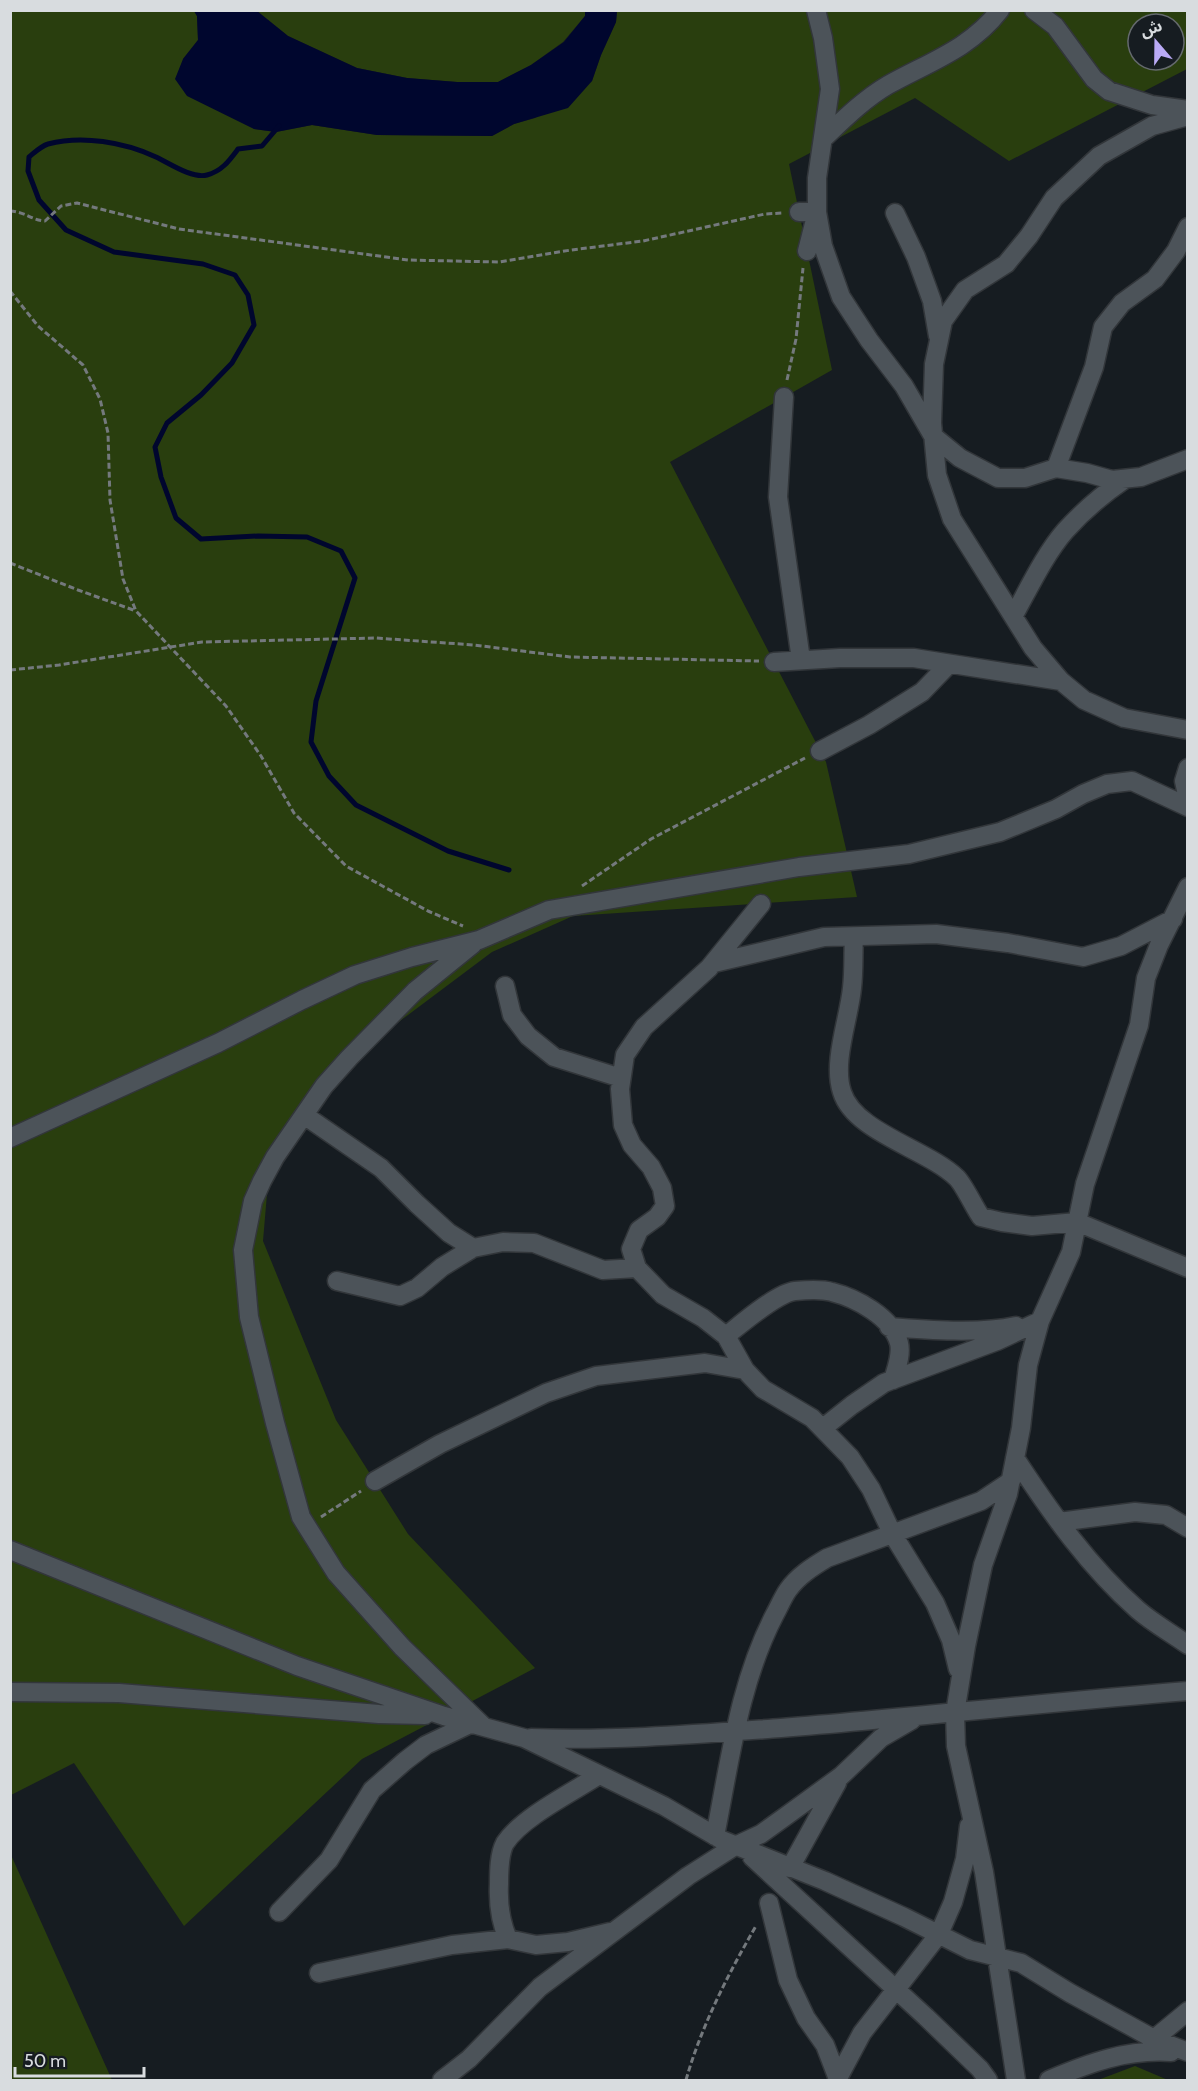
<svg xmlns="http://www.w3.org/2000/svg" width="1198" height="2091" font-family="Cabin,'Noto Sans Arabic',sans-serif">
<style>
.green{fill:#293e0e;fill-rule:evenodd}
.water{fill:#00062e}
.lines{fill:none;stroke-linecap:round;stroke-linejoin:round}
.stream{stroke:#00062e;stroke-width:5}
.minor-casing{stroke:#32363a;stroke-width:21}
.path{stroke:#74797d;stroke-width:3;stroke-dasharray:6 3;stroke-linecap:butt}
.minor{stroke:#4c5359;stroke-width:18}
</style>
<rect width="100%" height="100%" fill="#161c21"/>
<!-- green -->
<path class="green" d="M11,11h183l3,5 1,24 -15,19 71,70 22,3 36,-7 65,10 115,1 22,-12 21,-6 57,-37 9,-26 15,-33 1,-11h570v58l-178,92 -94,-63 -126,66 43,206 -162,92 156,300 31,135 -284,19 -81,36 -132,99 -92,131 -5,59 73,179 72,114 127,134 -173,91 -178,167 -110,-163 -63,32zM1138,24h36v36h-36z
M257,11h328v5l-22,26 -32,23 -33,17h-41l-50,-4 -50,-10 -69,-32z
M10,1855h1l101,225h-101z
M1135,2066l33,14h-70z"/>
<!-- water -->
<path class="water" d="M194,11h63l31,25 69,32 50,10 50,4h41l33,-17 33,-23 21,-26v-5h32l-1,11 -15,33 -9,26 -24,27 -54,16 -22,12 -115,-1 -65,-10 -36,7 -22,-3 -67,-33 -12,-17 8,-20 15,-19 -1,-24z"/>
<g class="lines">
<!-- stream -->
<path class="stream" d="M279,126l-17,20 -24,3c-9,12 -16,22 -31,26 -15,4 -38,-12 -51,-18 -32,-15 -74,-22 -108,-13 -7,2 -14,9 -19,13l-1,14 11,29 27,30 48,22 89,12 32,11 13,20 6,30 -22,38 -31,32 -34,28 -12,24 6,30 15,41 25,21 57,-3 49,1 34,14 14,27 -39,123 -5,41 18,34 27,29 92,46 61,19"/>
<!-- minor casing -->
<g class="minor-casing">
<path id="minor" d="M816,10l7,28 7,51 -13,89v34l6,34 18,51 28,43 35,46 29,50 27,22 38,20h27l31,-10 31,5 25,7 29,-3 47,-18
M1034,10l21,16 39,53 15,12 43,14 36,5
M1188,116l-36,10 -53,30 -45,42 -25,38 -23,28 -41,26 -22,31 -9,43 -2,59 5,52 15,44 81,129 28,33 23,19 40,18 64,12
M823,139c20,-19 41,-40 65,-54 41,-23 82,-36 112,-75
M799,212h18l-10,39
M895,213l21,44 16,44 6,35
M784,397l-6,100 23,163
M1056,468l38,-101 9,-40 19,-24 33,-24 21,-28 12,-24
M1014,615c15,-27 31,-61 51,-84 18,-20 38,-37 60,-52
M774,662l66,-4h74l147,23
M820,751l49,-26 53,-33 27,-28
M1188,768l-4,13 4,18
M761,904l-52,64 -65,59 -19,28 -5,34 3,36 9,20 19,22 11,21 3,18 -8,11 -18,13 -8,19 6,19 26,27 40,23 23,18 19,34 18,19 49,29 38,39 21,32 21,44 43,70 16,37 7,29
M854,937c-1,17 0,34 -2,51 -3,31 -20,74 -10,104 12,40 85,57 115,86 7,7 17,29 24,39l21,5 30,4 45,-4 111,46
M473,944l-58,47 -66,67 -25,28 -49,71 -13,24 -9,20 -10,49 6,67 26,106 26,94 35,56 66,74 80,78
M714,963l110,-26 112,-3 72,9 75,14 38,-11 52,-27
M505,986l7,29 16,21 26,21 67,21
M304,1115l77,53 36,36 32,29 24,15 30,-6 31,1 69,27 34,-2
M10,1138l208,-95 84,-43 53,-25 57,-18 67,-17 70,-30 250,-43 110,-13 91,-22 56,-23 27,-15 24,-10 25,-3 56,26
M337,1281l63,15 17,-8 25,-21 31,-19
M889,1327c38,3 91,7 127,-1
M726,1336c15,-12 51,-43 69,-45 10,-1 27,-2 37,1 24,6 60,25 67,51 3,12 -3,26 -6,37
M823,1428l29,-23 32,-22 113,-42 43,-20
M1015,1458c36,55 74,109 123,152 15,13 33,23 50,35
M375,1481l65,-37 106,-51 50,-17 109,-13 40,7
M1059,1522l76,-10 31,3 22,13
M10,1550l287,116 147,50 80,22 140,68 58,34 103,41 79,36 66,33 51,13 49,30 84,46 34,13
M10,1692l109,1 260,21 46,1
M531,1738c83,3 167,-4 250,-10 135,-11 271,-26 407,-37
M599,1775c-26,17 -77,42 -94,68 -6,11 -6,29 -6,41 -1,20 1,37 9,55l28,6 32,-3 42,-10
M715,1836c15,-75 24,-153 60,-222 4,-7 8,-17 13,-24 10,-14 24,-23 39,-32l154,-57 30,-20
M752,1857l174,160 54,52 8,11
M790,1868l47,-85
M769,1903l19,77 18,38 19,27 13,34
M279,1912l50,-52 43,-70 33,-29 21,-16 46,-22
M319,1973l133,-28 56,-6
M1154,2039l34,-28
M442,2080l27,-21 71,-72 148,-111 47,-30 26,-12 25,-18 55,-40 40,-38 31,-18
M837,2080l25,-47 77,-99 14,-32 12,-43 4,-33
M1016,2080l-32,-208 -28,-126 -1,-33 11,-67 17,-81 25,-71 13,-66 7,-63 12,-44 31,-69 14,-68 54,-159 7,-47 13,-33 29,-58
M1049,2080c40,-17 78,-31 122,-28"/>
</g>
<!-- path -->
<path class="path" d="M10,211c16,1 21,9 35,10l16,-15 16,-3 102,26 229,31 91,2 72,-12 72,-9 122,-27 17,-1
M10,291l28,35 45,39 17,34 8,34 2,67 13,79 13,32 90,95 35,50 33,57 52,53 82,45 35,15
M787,380l9,-41 7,-71
M10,563l68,27 58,21
M10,670l49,-5 143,-23 174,-4 98,7 96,12 189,4
M582,886l69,-47 154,-81
M321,1517l40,-26
M686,2080c15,-53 42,-106 70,-154"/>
<!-- minor -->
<use href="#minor" class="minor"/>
</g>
<!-- border -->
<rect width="1198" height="2091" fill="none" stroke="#d8dcdf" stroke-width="24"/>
<!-- north arrow -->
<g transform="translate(1156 42) rotate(340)"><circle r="28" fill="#161c21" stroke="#64696d" stroke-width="1.5"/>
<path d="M0-4.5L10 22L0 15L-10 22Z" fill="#baaaf6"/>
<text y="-9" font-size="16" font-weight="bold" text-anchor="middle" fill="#d8dcdf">ش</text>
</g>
<!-- scale -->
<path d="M15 2067v9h129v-9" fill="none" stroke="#d8dcdf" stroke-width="3"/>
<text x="24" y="2067" font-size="18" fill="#d8dcdf" stroke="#161c21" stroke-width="4.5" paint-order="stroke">50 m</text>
</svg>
